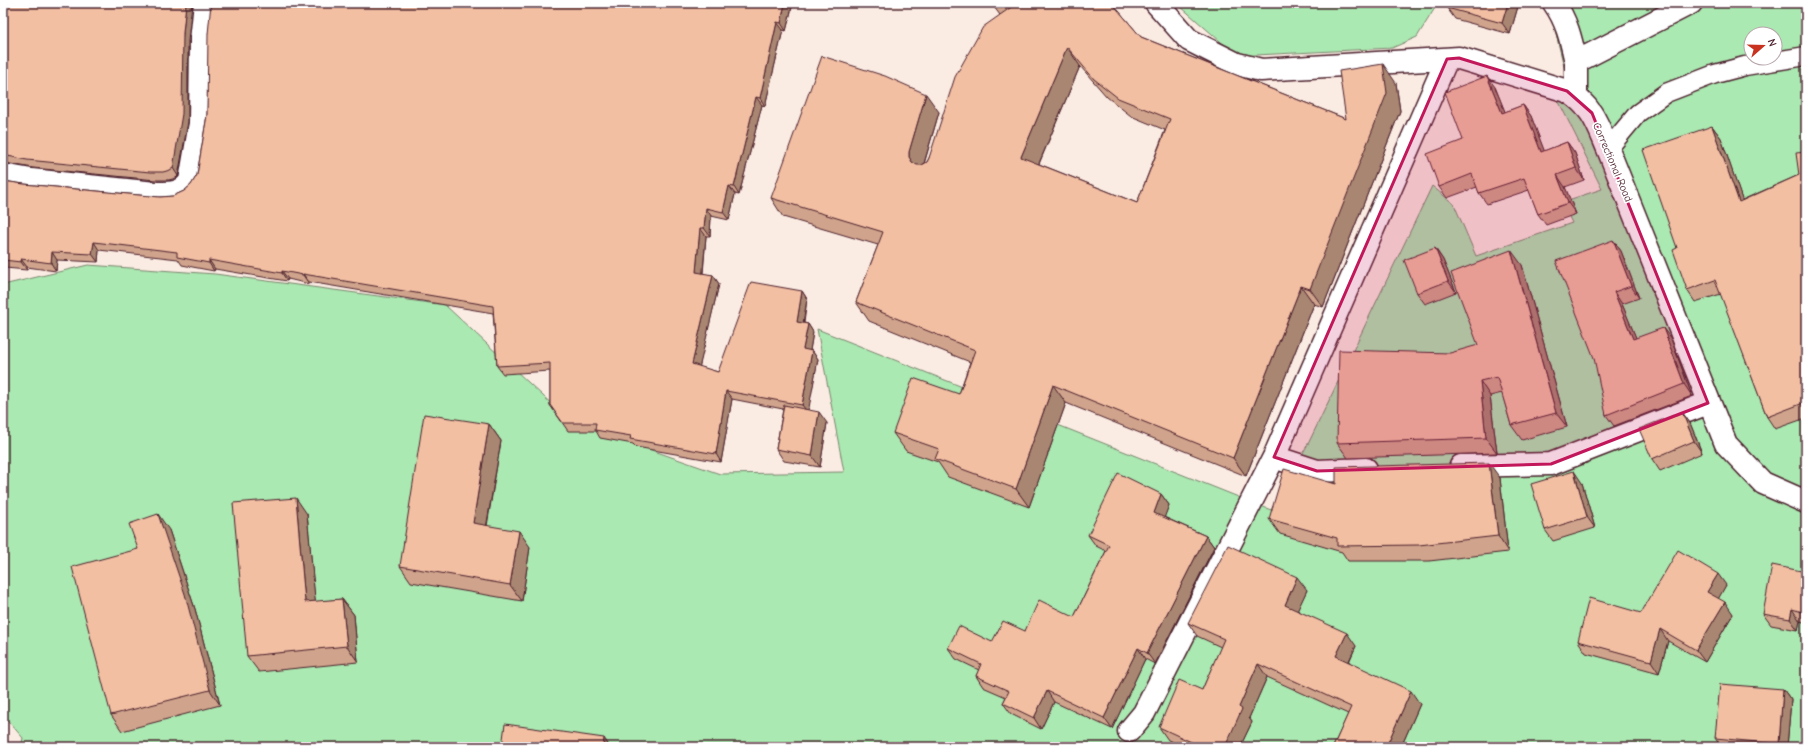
<svg xmlns="http://www.w3.org/2000/svg" width="1809" height="750" font-family="'Comic Neue',sans-serif">
<style>
.green{fill:#aae9b1;stroke:#7a846e;fill-rule:evenodd}
.lines{fill:none;stroke-linecap:round;stroke-linejoin:round}
.lane-casing{stroke:#4a1f2b;stroke-width:21}
.street-casing{stroke:#4a1f2b;stroke-width:25}
.lane{stroke:#fff;stroke-width:18}
.street{stroke:#fff;stroke-width:22}
.wall{fill:#d0a48c;stroke:#4a1f2b;fill-rule:evenodd}
.shaded-wall{fill:#a98672;stroke:#4a1f2b}
.building{fill:#f2bfa3;stroke:#4a1f2b;fill-rule:evenodd}
.marked{fill:#c2185b;fill-opacity:0.2;stroke:#c2185b;stroke-width:3;stroke-linejoin:round}
.labels{text-anchor:middle;stroke-width:3.5;stroke-linejoin:round;paint-order:stroke}
.street-label{font-size:11px;fill:#4a1f2b;stroke:#fff}
</style>
<rect width="100%" height="100%" fill="#fbece3"/>
<filter id="ink" filterUnits="userSpaceOnUse"><feTurbulence type="fractalNoise" baseFrequency=".025" numOctaves="2"/><feDisplacementMap in="SourceGraphic" scale="8" xChannelSelector="R" yChannelSelector="G"/><feConvolveMatrix kernelMatrix="1 2 1 2 8 2 1 2 1" color-interpolation-filters="sRGB"/></filter>
<g filter="url(#ink)">
<!-- green -->
<path class="green" d="M1180,3h258l-21,34 -25,11 -155,8 -57,-50z
M1541,3h265v744h-1785l2,-9 -20,-23v-430l85,-20 127,9 230,31 126,117 149,52 124,-2 -27,-143 454,181 38,-68 123,-256 22,18 22,52 96,-33 -10,-21 40,-13 -44,-89 8,-25 -15,-61zM1751,34h24v24h-24z"/>
<g class="lines">
<!-- lane casing -->
<g class="lane-casing">
<path id="lane" d="M1608,149l30,-36 28,-20 49,-19 30,-8 61,-10"/>
</g>
<!-- street casing -->
<g class="street-casing">
<path id="street" d="M1156,3l33,37 48,24 24,6 198,-12 108,33c25,15 30,32 41,58l118,295 37,39 43,19
M1554,3c13,18 17,37 22,59
M1576,97v-35l115,-59
M3,175l28,5 124,13c14,0 27,1 35,-12l10,-58 1,-82 4,-38
M1274,457l43,14 49,-2
M1461,466l90,-2 157,-61
M1129,731l15,-18 130,-256 173,-398"/>
</g>
<!-- lane -->
<use href="#lane" class="lane"/>
<!-- street -->
<use href="#street" class="street"/>
</g>
<!-- wall -->
<path class="wall" d="M3,3l185,38v81l-10,54 -2,2 -7,2h-13l-123,-12 -28,-5h-2z
M211,3h582l-7,28 -3,-1 -18,76 -3,-1 -23,90 -4,-1 -6,26 -18,-4 -1,20h-4l-3,38 10,1 6,9 -20,83 19,5 84,-81 5,8 -3,24 4,1 5,8 -3,18 2,1 6,8 -10,51 19,13 -7,44 -36,-6 -8,-12 7,-40 -51,-10 -11,63 -85,-15 -3,-3 -33,-6 -4,-7h-28l-18,-26v-34l-47,3 -6,-8 -4,-53 -184,-31v2l-21,-5 -1,2 -72,-12 -1,2 -32,-6 -4,-6 -79,-9 -1,12 -41,-2 -1,11 -29,-4v3l-22,-2 -1,2h-1v-89l21,3 136,13 13,-1 11,-5 7,-6 6,-10 10,-60z
M991,3h121l29,34 205,82 50,-36 4,28 -77,196 -9,-3 -68,172 -180,-73 -37,104 -81,-30 -10,-15 -32,-11 -13,-18 66,-39 11,-32 -101,-41 -13,-19 22,-57 -95,-28 -12,-19 168,-86 -15,52 3,-2 73,-147zM1080,66l27,31 24,19 34,14 -28,73 -98,-39z
M1448,3h71l-9,31 -55,-15 -8,-11z
M1495,87l10,25 18,-7 8,11 13,35 23,-9 8,11 9,27 -19,7 11,27 -30,11 -8,-11 -9,-24 -42,14 -8,-11 -2,-6 -30,11 -8,-11 24,-47z
M1712,126l9,12 21,62 57,-25 7,-23v266l-31,11 -8,-12 -46,-123 -26,8 -8,-12 -10,-42z
M1613,240l8,11 18,47 -17,6 14,34 35,1 21,57 -78,30 -8,-11z
M1435,248l8,12 13,32 -31,12 -8,-11z
M1522,265l45,162 -45,13 -11,-15 -9,-32 -12,3 7,57 -149,5 -11,-15 141,-98z
M1682,412l8,11 12,30 -42,18 -8,-12z
M489,424l12,17 -14,85 43,21 -8,54 -111,-19 -11,-16z
M1500,478l8,74 -79,9h-81l-6,-9 -62,-18 -11,-15 67,-35z
M1582,483l13,45 -42,13 -8,-11z
M1161,494l8,11 -5,12 42,19 8,11 -59,117 -10,-5 -33,70 -58,-27 -13,27 -30,-15 -8,-11 3,-6 -23,-10 -7,-11 3,-6 -23,-11 -8,-11 44,-6 33,-11 49,-14 32,-66 -10,-5 -8,-11z
M307,514l8,88 27,-3 12,16 4,47 -99,10 -12,-16z
M169,530l26,79 25,96 -98,26 -11,-16 27,-166z
M1806,572v51l-6,-2 -2,9 -27,-5 -8,-11z
M1726,585l-8,13 15,16 -28,48 -37,-21 -9,32 -73,-20 -8,-12 63,-28z
M1307,590l-10,20 59,36 -7,16 71,42 -19,43h-68l15,-33 -81,-37 -18,41 3,4 -12,25h-57l-15,-7 -9,-13 43,-37 19,-43 -24,-11 -9,-13z
M1783,689l8,11 -4,47h-66l-6,-9z
M3,728l3,4 -3,3z"/>
<!-- shaded-wall -->
<path class="shaded-wall" d="M186,3h6l-4,38v81l-10,54 -5,-8 10,-135z
M785,3h8l-7,28 -5,-8z
M1508,3h11l-9,31 -8,-11z
M777,22l6,8 -18,76 -5,-8z
M1067,47l13,19 -46,109 -13,-18z
M1383,64l13,19 4,28 -77,196 -13,-18z
M1487,76l8,11 15,37 -8,-11z
M926,94l13,18 -17,58 -10,-8 -3,-5v-5z
M756,97l6,8 -23,90 -5,-8z
M1523,105l8,11 18,47 -8,-11z
M1712,126l9,12 26,76 -8,-12z
M1567,142l8,11 9,27 -8,-12z
M1557,175l8,12 11,27 -8,-11z
M729,186l6,8 -6,26 -6,-8z
M706,208l5,8 -1,20 -6,-8z
M700,228l6,8 -4,45 -6,-9z
M1613,240l8,11 18,47 -8,-12z
M94,242l5,8 -1,12 -6,-8z
M1435,248l8,12 13,32 -8,-11z
M1511,250l11,15 45,162 -11,-14z
M52,252l5,8 -1,11 -5,-8z
M21,259l6,8v3l-6,-8z
M209,260l6,9 -1,2 -5,-8z
M282,271l6,8 -1,2 -5,-8z
M303,274l6,8v2l-6,-9z
M713,275l6,9 -21,89 -6,-9z
M1301,286l13,18 -68,172 -13,-18z
M802,291l5,8 -5,31 -5,-8z
M1614,292l8,12 19,46 -8,-11z
M808,324l5,8 -4,25 -6,-8z
M1663,328l8,11 21,57 -8,-12z
M812,351l6,8 -10,54 -6,-8z
M1480,381l10,15 7,57 -11,-15z
M1053,385l13,18 -37,104 -13,-18z
M726,391l6,8 -11,63 -5,-8z
M819,412l8,11 -7,44 -8,-11z
M1682,412l8,11 12,30 -8,-12z
M489,424l12,17 -17,99 -11,-17z
M1489,463l11,15 8,74 -10,-16z
M1574,471l8,12 13,45 -8,-11z
M1161,494l8,11 -7,19 -8,-11z
M296,498l11,16 10,105 -12,-17z
M158,514l11,16 26,79 25,96 -10,-15z
M519,531l11,16 -8,54 -12,-16z
M1206,536l8,11 -59,117 -8,-11z
M1718,574l8,11 -10,18 -9,-11z
M1297,577l10,13 -13,28 -9,-13z
M342,599l12,16 4,47 -11,-16z
M1725,602l8,12 -28,48 -9,-12z
M1792,609l8,12 -2,9 -8,-11z
M1660,629l8,12 -9,32 -8,-12z
M1347,633l9,13 -11,23 -9,-13z
M1138,648l7,11 -33,70 -8,-11z
M1258,664l9,13 -18,41 3,4 -12,25h-15l14,-40z
M1783,689l8,11 -4,47h-6l-2,-3z
M1047,691l7,11 -13,27 -7,-11z
M1411,691l9,13 -19,43h-15z
M604,738l6,9h-7z"/>
<!-- building -->
<path class="building" d="M3,3h183l-3,30 -1,81 -9,54 -3,2 -7,2h-13l-123,-12 -24,-5z
M211,3h574l-4,20 -4,-1 -17,76 -4,-1 -22,90 -5,-1 -6,26 -17,-4 -2,20h-4l-4,44 17,3 -21,89 26,8 33,-90 51,9 -5,31 11,2 -5,25 9,2 -10,54 -76,-14 -10,63 -86,-15 1,-3 -36,-6 1,-7h-33l-13,-18v-42l-53,3 -4,-60 -190,-32v1l-21,-4v2l-73,-13v3l-32,-6v-5l-83,-10 -2,12 -40,-2 -1,11 -30,-4v3l-18,-2v-79l21,3 136,13 13,-1 11,-5 7,-6 6,-10 10,-60 1,-81z
M1017,3h95l29,34 205,82 -7,-48 44,-7 4,29 -77,196 -9,-3 -68,172 -180,-73 -37,104 -81,-30 4,-10 -46,-16 20,-55 46,16 16,-44 -119,-48 27,-70 -112,-34 51,-142 63,20 41,18 -17,58v5l3,5 5,3h5l5,-3 2,-4 26,-81 28,-50zM1067,47l27,32 24,19 52,21 -33,84 -116,-46z
M1448,3h60l-6,20 -55,-15z
M1487,76l15,37 21,-8 18,47 26,-10 9,26 -19,7 11,28 -30,11 -14,-36 -45,15 -7,-19 -33,13 -12,-33 36,-14 -18,-48z
M1712,126l27,76 60,-27 -3,-22 10,-1v250l-39,15 -52,-137 -28,10 -14,-40 4,-2 -34,-98z
M1613,240l18,46 -17,6 19,47 30,-11 21,56 -78,31 -12,-57 -38,-97z
M1435,248l13,33 -31,12 -13,-33z
M1511,250l45,163 -45,12 -14,-48 -17,4 6,57 -149,5 2,-93 111,3 28,-8 -27,-72z
M784,405l35,7 -7,44 -36,-7z
M1682,412l12,29 -42,18 -13,-30z
M424,414l65,10 -16,99 46,8 -9,54 -110,-19z
M1489,463l9,73 -79,9 -82,1v-8l-68,-19 15,-50 52,15v-17z
M1574,471l13,46 -42,13 -14,-46z
M1118,473l43,21 -7,19 52,23 -59,117 -9,-5 -34,70 -57,-27 -13,27 -31,-15 6,-12 -33,-15 5,-12 -33,-16 11,-22 33,16 11,-21 22,10 14,-31 35,17 35,-72 -21,-10z
M296,498l9,104 37,-3 5,47 -100,10 -14,-153z
M158,514l27,80 25,96 -99,25 -39,-148 66,-18 -9,-25z
M1228,545l69,32 -12,28 62,28 -11,23 75,35 -25,56h-53l18,-40 -93,-43 -19,43 3,2 -17,38h-23l-43,-20 20,-47 23,10 22,-51 -36,-16z
M1678,550l40,24 -11,18 18,10 -29,48 -36,-21 -9,32 -73,-20 11,-43 52,15z
M1772,565l34,7v41l-14,-4 -2,10 -27,-5z
M1720,684l63,5 -4,55 -64,-6z
M505,724l99,14 -1,9h-101z"/>
</g>
<!-- marked area -->
<path class="marked" d="M1459,58l108,33 25,22 116,290 -157,61 -234,7 -43,-14 173,-398z"/>
<g class="labels">
<!-- street labels -->
<g class="street-label">
<text transform="translate(1613 162) rotate(67)" y="4">Correctional Road</text>
</g>
</g>
<!-- margin -->
<rect width="1809" height="750" fill="none" stroke="#fff" stroke-width="16"/>
<rect x="8" y="8" width="1793" height="734" fill="none" stroke="#4a1f2b" stroke-width="1.5" filter="url(#ink)"/>
<!-- north arrow -->
<g transform="translate(1763 46) rotate(70)"><circle r="19" fill="#ffffff" stroke="#b7a5aa"/>
<path d="M0-3L7 15L0 10L-7 15Z" fill="#c8321e"/>
<text y="-6" font-size="11" font-weight="bold" text-anchor="middle" fill="#4a1f2b">N</text>
</g>
</svg>
